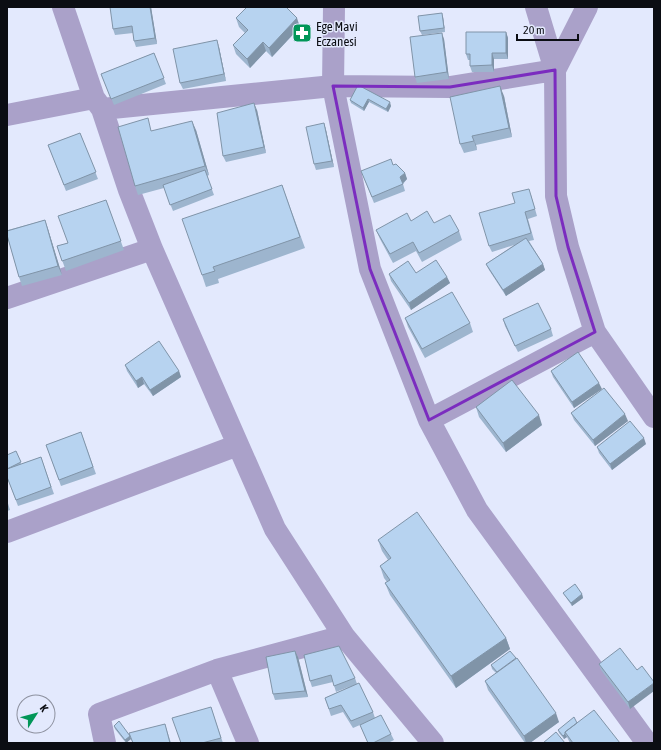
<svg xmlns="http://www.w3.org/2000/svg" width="661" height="750" font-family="'Asap Condensed',sans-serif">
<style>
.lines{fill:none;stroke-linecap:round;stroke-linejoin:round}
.minor{stroke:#aaa1c9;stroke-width:22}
.wall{fill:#9db5ce}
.shaded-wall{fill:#8094a8}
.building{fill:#b7d3f0;stroke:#8094a8}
.marked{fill:none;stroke:#7b2cbf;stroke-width:3;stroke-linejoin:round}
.labels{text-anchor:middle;stroke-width:3;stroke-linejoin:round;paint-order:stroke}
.poi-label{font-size:13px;fill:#0b0d13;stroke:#e3e9fd;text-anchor:start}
</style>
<rect width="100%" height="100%" fill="#e3e9fd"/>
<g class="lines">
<!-- minor -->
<path class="minor" d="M63,7l31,91 8,11 27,81 23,59 123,280 69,107 89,107
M334,7l-1,79 37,183 59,151 48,90 170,233
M536,7l19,63 1,126 12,51 27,85 59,85
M102,109l231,-23 117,1 105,-17 32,-63
M7,115l87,-17
M7,298l145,-49
M429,420l166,-88
M7,532l231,-87
M105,743l-6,-29 118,-44
M248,743l-31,-73 127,-34"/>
</g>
<!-- wall -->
<path class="wall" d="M151,7l6,37 -21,3 -2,-6 -1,-8 -18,2 -2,-6z
M443,17l2,15 -23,3 -2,-4z
M236,18l64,9 -28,30 -6,-6 -16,17 -14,-14 -3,-9 12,-12 -6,-6z
M506,32l2,6v21h-14v13h-22l-2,-6v-6h-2l-2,-6z
M444,39l5,40 -32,4 -2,-6z
M219,47l7,34 -43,8 -3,-6z
M154,53l12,31 -52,21 -13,-31z
M358,85l33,21 -3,6 -19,-10 -5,9 -13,-8 -1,-3z
M504,96l8,41 -36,8 1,5 -13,3 -4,-9z
M257,110l9,43 -40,9 -3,-6z
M324,123l2,7 8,37 -18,3 -2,-6z
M196,130l13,45 -2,1 7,19 -41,16 -9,-23 -26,7 -3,-9 17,-55z
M80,133l18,46 -32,12 -18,-46z
M393,165l12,8 2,6 -4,5 2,7 -31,12 -13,-32z
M282,185l23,63 -87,31 1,4 -13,4 -4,-12z
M531,195l6,21 -9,3 6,21 -5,1 14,23 2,6 -39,26 -17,-26 -3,-6 28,-19 -22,7 -3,-6 26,-43z
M106,200l18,50 -58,21 -9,-25 11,-3z
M45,220l3,9 14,46 -40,11 -3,-9 -12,-42v-8l1,3z
M411,221l23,2 25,8 3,9 -40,22 -6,-11 -23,12 -13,-24 -4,-9z
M389,274l58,3 3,6 -39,27 -20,-29z
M405,318l65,5 3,9 -48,26 -17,-31z
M503,319l48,10 2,7 -35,16 -13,-26z
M125,365l54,6 2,6 -28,19 -9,-12 -6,4 -11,-17z
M551,371l51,18 -28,19 -21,-31z
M476,407l66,18 -36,27 -27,-35z
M571,413l57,8 -33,25 -21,-26z
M81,432l15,42 -35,12 -15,-41z
M646,444l-34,26 -13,-17 -2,-6z
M16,451l5,13 20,-7 13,37 -36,12 -11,-29z
M7,500l3,10 -3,1z
M378,540l128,98 4,11 -54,39 -66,-93 -5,-12 2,-1 -3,-4 -4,-12 8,-6 -6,-9z
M563,593l19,1 1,4 -11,8 -7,-10z
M295,651l3,6 10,40 -33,3 -2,-6z
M304,655l51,23 2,6 16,28 2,6 16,16 3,6 -6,3h-20l-8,-18 9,-4 -16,7 -10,-16 -12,4 -6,-18 26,-12 -15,6 -3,-10 -21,5 -2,-6z
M599,664l38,6 -7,39 -29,-39z
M491,665l68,57 -29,21h-5l-37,-53 -3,-9 11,-8 -4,-4z
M211,707l12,36h-42z
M577,723l43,20h-50l-3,-6 -3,2 -5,-6 -1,-3z
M165,724l6,19h-38l-2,-4 -5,4 -11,-14 -1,-3 16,10z"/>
<!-- shaded-wall -->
<path class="shaded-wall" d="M150,7h1l6,37 -2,-6z
M442,13l1,4 2,15 -1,-4z
M297,18l3,9 -28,30 -3,-9z
M506,32l2,6v21l-2,-6z
M442,33l2,6 5,40 -2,-7z
M217,40l2,7 7,34 -2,-7z
M263,42l3,9 -16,17 -3,-9z
M492,53l2,6v13l-2,-7z
M500,86l4,10 8,41 -3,-9z
M368,99l1,3 -5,9 -1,-3z
M390,102l1,4 -3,6 -2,-3z
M254,103l3,7 9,43 -2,-6z
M192,121l4,9 13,45 -4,-9z
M324,123l2,7 8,37 -2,-6z
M472,136l4,9 1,5 -3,-9z
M405,173l2,6 -5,5 -2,-7z
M45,220l3,9 14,46 -4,-9z
M543,264l2,6 -39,26 -3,-6z
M447,277l3,6 -39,27 -2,-7z
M179,371l2,6 -28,19 -3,-6z
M142,377l2,7 -6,4 -2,-7z
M599,383l3,6 -28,19 -2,-6z
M625,414l3,7 -33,25 -2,-6z
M539,415l3,10 -36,27 -3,-9z
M644,438l2,6 -34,26 -2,-6z
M582,594l1,4 -11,8 -1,-3z
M506,638l4,11 -54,39 -5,-12z
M295,651l3,6 10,40 -3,-6z
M654,683v8l-24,18 -2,-7z
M556,713l3,9 -29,21h-4l-2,-7z
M565,734l2,3 -3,2 -1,-3z
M130,736l1,3 -5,4 -1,-3z"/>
<!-- building -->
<path class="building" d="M110,7h40l5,31 -21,3 -2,-15 -19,3z
M247,7h39l11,11 -28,30 -6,-6 -16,17 -14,-14 15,-15 -12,-12z
M442,13l2,15 -24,3 -2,-15z
M466,32h40v21h-14v12l-22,1v-12h-4z
M442,33l5,39 -32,5 -5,-40z
M217,40l7,34 -44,9 -7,-34z
M154,53l10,25 -53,21 -10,-25z
M358,85l32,17 -4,7 -18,-10 -5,9 -13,-8z
M500,86l9,42 -37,8 2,5 -14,3 -10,-47z
M254,103l10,44 -41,9 -6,-43z
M148,118l3,13 41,-10 13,45 -70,20 -17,-59z
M324,123l8,38 -18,3 -8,-37z
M80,133l16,39 -32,13 -16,-40z
M391,159l2,6 3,-1 9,9 -5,4 3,7 -31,13 -11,-26z
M205,170l7,19 -42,16 -7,-20z
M282,185l18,52 -87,30 2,4 -13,4 -20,-56z
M529,189l6,20 -10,3 6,21 -42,13 -10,-33 36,-10 -3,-10z
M106,200l15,41 -59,20 -5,-15 11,-3 -10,-27z
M427,211l7,12 16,-8 9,16 -40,22 -6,-11 -23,12 -14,-24 31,-17 4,8z
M45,220l13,46 -39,11 -12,-42v-4z
M526,238l17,26 -40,26 -17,-26z
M436,260l11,17 -38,26 -20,-29 19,-13 8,12z
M452,292l18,31 -48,26 -17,-31z
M538,303l13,26 -36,17 -12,-27z
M159,341l20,30 -29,19 -8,-13 -6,4 -11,-16z
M578,352l21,31 -27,19 -21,-31z
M512,380l27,35 -36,28 -27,-36z
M604,388l21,26 -32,26 -22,-27z
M630,421l14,17 -34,26 -13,-17z
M81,432l12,35 -34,13 -13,-35z
M16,451l5,11 -14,7v-14z
M41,457l10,30 -35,13 -9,-23v-8z
M417,512l89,126 -55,38 -66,-93 5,-3 -10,-14 11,-8 -13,-18z
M575,584l7,10 -11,9 -8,-10z
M339,646l16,32 -21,8 -3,-11 -21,6 -6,-26z
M620,648l17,22 5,-4 12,16v1l-26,19 -29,-38z
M295,651l10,40 -32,3 -7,-37z
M510,651l6,7 -19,14 -6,-7z
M517,658l39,55 -32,23 -39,-55z
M359,683l14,29 -22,9 -10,-16 -12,4 -4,-11z
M211,707l10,31 -19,5h-21l-9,-25z
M594,710l26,33h-47l-8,-11z
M381,715l10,19 -18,9h-5l-8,-18z
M574,717l3,6 -12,9v2l-2,2 -5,-6z
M119,721l11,15 -5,4 -11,-14z
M165,724l5,19h-37l-4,-10z
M556,732l9,11h-22z"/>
<!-- marked area -->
<path class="marked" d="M555,70l1,126 12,51 27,85 -166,88 -59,-151 -37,-183 117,1z"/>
<!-- icons -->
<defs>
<g id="pharmacy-square" transform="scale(1)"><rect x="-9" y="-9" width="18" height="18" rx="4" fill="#019658" stroke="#e3e9fd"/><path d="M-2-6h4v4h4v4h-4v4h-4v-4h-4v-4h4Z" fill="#fff"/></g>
</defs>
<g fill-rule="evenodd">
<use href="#pharmacy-square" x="302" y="33"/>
</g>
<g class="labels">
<!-- poi labels -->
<g class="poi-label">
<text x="316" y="31">Ege Mavi<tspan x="316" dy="15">Eczanesi</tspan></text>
</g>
</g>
<!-- border -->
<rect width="661" height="750" fill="none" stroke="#0b0d13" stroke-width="16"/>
<!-- north arrow -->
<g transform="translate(36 714) rotate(54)"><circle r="19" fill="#e3e9fd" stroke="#8d919f"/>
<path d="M0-3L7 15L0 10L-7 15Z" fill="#019658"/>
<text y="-6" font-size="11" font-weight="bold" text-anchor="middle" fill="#0b0d13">K</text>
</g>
<!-- scale -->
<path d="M517 34v6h61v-6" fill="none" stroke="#0b0d13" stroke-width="2"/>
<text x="523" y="34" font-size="12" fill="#0b0d13" stroke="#e3e9fd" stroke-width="3" paint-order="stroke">20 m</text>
</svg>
